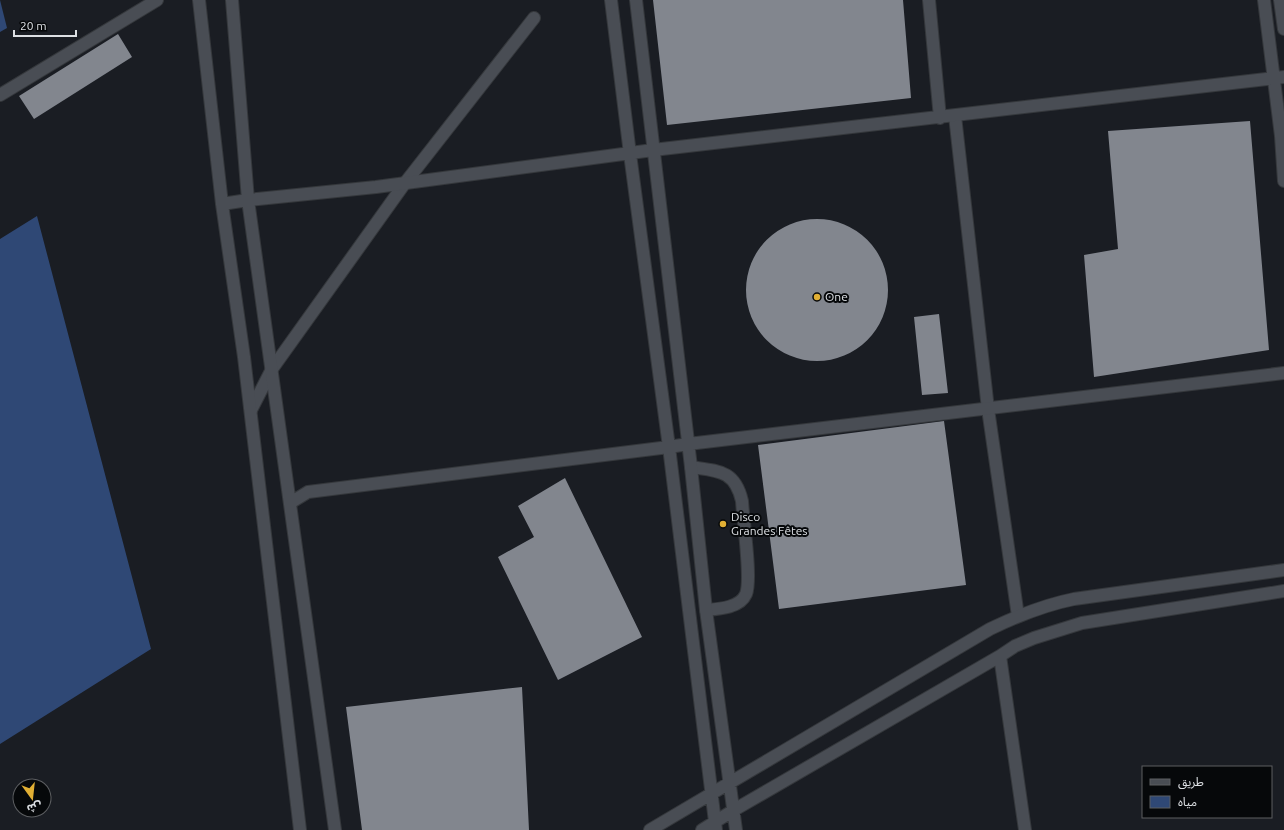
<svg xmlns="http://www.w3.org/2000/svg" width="1284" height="830" font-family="Ubuntu,'Noto Sans Arabic',sans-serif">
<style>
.water{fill:#2f4875}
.building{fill:#82868e}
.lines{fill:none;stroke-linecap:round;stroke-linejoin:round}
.service-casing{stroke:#35383c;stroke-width:14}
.minor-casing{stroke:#35383c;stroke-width:14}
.service{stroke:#494d54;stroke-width:12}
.minor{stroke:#494d54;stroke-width:12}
.poi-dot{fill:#e1af34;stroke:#06080a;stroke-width:1.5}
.labels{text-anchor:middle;stroke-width:4;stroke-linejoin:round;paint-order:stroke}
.poi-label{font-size:12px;fill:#dde0e4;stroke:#06080a;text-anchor:start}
</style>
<rect width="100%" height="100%" fill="#1a1d23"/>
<!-- water -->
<path class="water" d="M0,0l7,28 -7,4z
M37,216l114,433 -151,95v-505z"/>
<!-- building -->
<path class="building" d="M653,0h250l8,98 -244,27z
M118,34l14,23 -98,62 -15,-23z
M1250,121l19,229 -175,27 -10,-122 34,-6 -10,-118z
M746 290a71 71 0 1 1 142 0a71 71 0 1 1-142 0Z
M939,314l9,79 -26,2 -8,-78z
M944,421l22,164 -187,24 -21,-164z
M565,478l77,159 -84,43 -60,-123 36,-20 -16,-31z
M522,687l7,143h-167l-16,-123z"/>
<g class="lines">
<!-- service casing -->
<g class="service-casing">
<path id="service" d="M955,116l33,293 30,207
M251,410l21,-41 133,-186 129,-165
M691,467c27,4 44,3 51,34 1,19 10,78 4,93 -6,14 -27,15 -40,16"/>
</g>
<!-- minor casing -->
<g class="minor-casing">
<path id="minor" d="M199,0l23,204 22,153 56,473
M232,0l16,200 87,630
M611,0l19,154 39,293 47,383
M636,0l55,467 15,143 30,220
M929,0l11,118
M1264,0l17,136 3,45
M1280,0l4,29
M0,95l157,-95
M222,204l26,-4 128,-13 277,-37 631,-73
M290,503l18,-11 361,-45 19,-3 596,-71
M1000,656l25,174
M650,830l340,-201c27,-13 54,-24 84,-30l210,-29
M702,830l32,-20 266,-154 15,-10 19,-8 48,-15 202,-32"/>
</g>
<!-- service -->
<use href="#service" class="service"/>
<!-- minor -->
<use href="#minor" class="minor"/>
</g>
<!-- markers -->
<g class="poi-dot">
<circle cx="817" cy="297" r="4"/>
<circle cx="723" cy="524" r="4"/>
</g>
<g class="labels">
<!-- poi labels -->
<g class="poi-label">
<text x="825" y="301">One</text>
<text x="731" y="521">Disco<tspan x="731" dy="14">Grandes Fêtes</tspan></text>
</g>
</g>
<!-- legend -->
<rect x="1142" y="766" width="130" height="52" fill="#06080a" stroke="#5c5e61"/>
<rect x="1150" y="779" width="20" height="6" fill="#494d54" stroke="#5c5e61"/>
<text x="1178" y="786" font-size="12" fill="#dde0e4">طريق</text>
<rect x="1150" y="796" width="20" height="12" fill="#2f4875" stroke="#5c5e61"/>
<text x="1178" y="806" font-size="12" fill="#dde0e4">مياه</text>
<!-- north arrow -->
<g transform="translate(32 798) rotate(165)"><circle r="19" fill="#06080a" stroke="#5c5e61"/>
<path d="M0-3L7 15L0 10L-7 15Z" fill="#e1af34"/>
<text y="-6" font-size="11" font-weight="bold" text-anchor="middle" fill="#dde0e4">ش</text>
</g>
<!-- scale -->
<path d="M14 30v6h62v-6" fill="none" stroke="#dde0e4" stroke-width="2"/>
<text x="20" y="30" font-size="12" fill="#dde0e4" stroke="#06080a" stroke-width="3" paint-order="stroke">20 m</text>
</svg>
